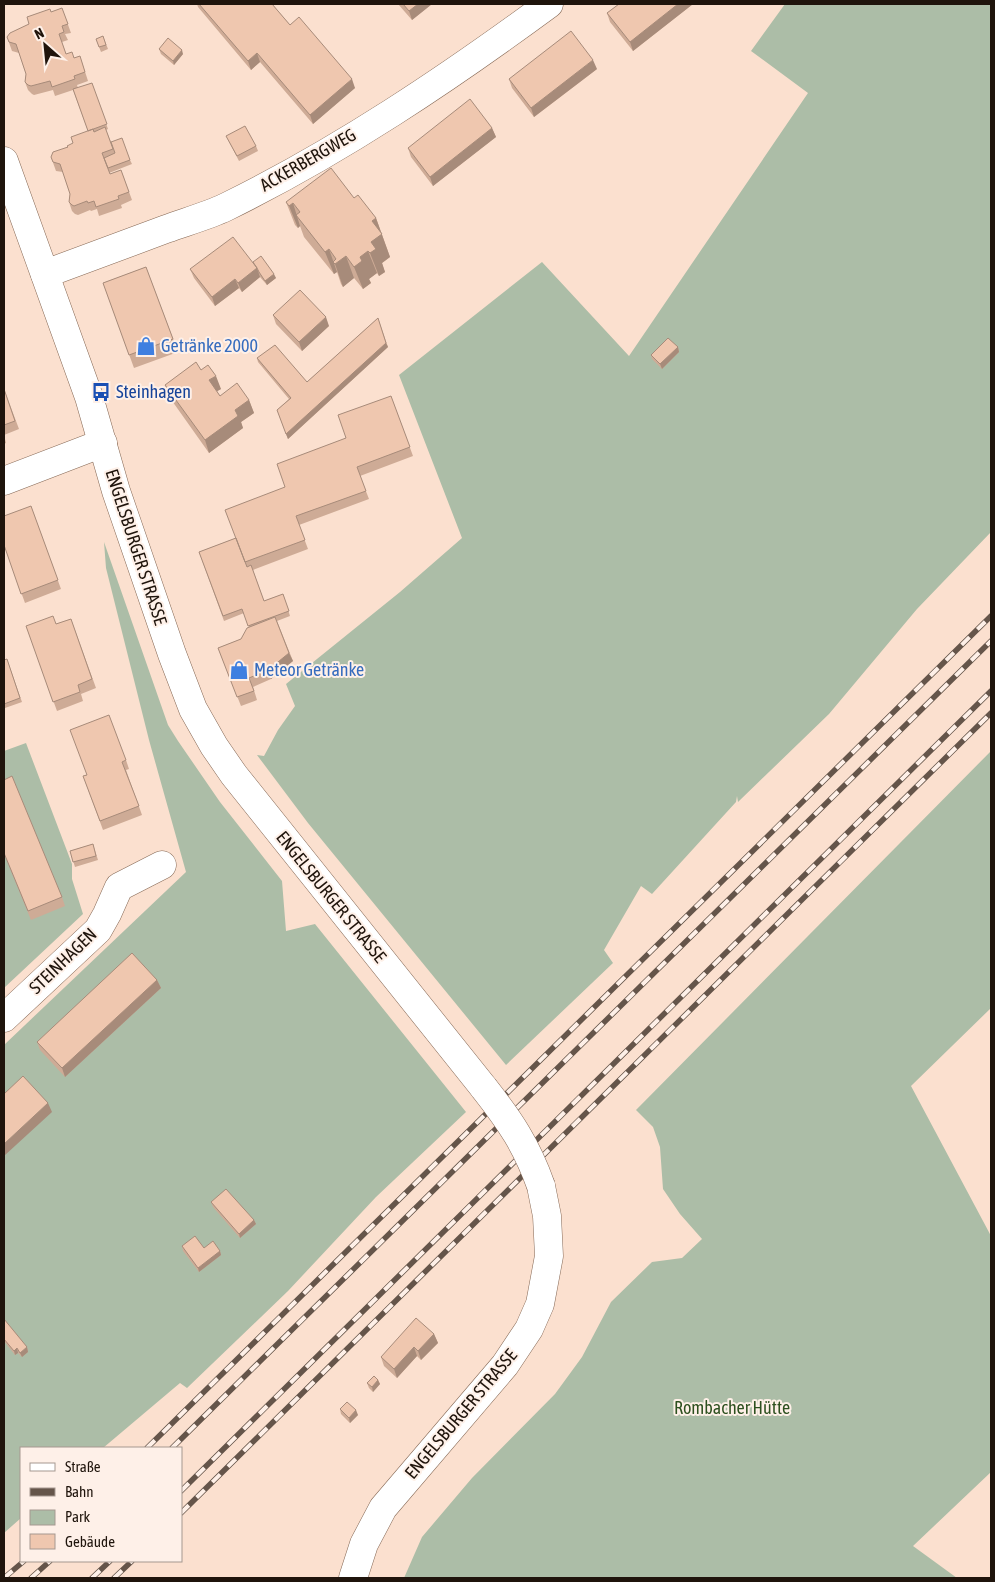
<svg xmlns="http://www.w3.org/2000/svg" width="995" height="1582" font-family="'Asap Condensed',sans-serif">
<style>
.green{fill:#acbda7}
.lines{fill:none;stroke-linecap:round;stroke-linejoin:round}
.street-casing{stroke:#866956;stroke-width:29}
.secondary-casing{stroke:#866956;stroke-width:29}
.street{stroke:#fff;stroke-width:28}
.secondary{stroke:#fff;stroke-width:28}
.rail-casing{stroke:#65554a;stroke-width:5.5}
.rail{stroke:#fef0e8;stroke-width:4;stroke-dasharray:11;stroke-linecap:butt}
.secondary-bridge-casing{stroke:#866956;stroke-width:29;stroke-linecap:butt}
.secondary-bridge{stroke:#fff;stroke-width:28}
.wall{fill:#ceab96}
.shaded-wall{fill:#a78b7a}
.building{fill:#efc7af;stroke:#a78b7a}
.labels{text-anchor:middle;stroke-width:4;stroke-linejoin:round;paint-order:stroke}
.street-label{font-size:18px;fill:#1f140c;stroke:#fef0e8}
.shop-label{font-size:18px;fill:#366cbe;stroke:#fef0e8;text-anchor:start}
.transit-label{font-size:18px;fill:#164399;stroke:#fef0e8;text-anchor:start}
.park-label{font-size:18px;fill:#2d501f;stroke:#fef0e8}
</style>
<rect width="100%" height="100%" fill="#fbe0cf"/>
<!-- green -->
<path class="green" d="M785,4h206v528l-74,77 -88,105 -91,88 -1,-6 -1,6 -84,92 -11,-8 -37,64 9,13 -107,102 -198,-242 -51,-68 7,1 14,-26 17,-24 -9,-22 114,-92 62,-54 -63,-163 143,-113 87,94 179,-263 -57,-42z
M104,542l64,183 10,16 42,61 62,79 4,50 29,-7 151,188 -90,85 -88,94 -101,97 -7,-5 -77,65h-82v70l-17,15v-488l182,-173 -37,-132 -43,-172z
M26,743l46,121v15l11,35 -79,74v-237z
M991,751v257l-80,78 80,150v236l-78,74 44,32h-553l18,-41 50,-59 83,-84 27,-37 29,-55 41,-40 30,-4 20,-19 -22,-25 -17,-25 -3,-42 -7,-20 -17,-17z"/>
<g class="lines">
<!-- street casing -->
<g class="street-casing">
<path id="street" d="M45,274c40,-15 80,-30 121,-45 19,-7 41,-13 60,-22 114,-56 221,-128 323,-203
M4,481l99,-38
M4,1018l94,-88 9,-16 12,-27 43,-22"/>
</g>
<!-- secondary casing -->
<g class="secondary-casing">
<path id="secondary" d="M4,161l85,236 27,94 56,163 21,55 21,37 20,29 250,313
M353,1578l11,-34 19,-36 122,-143 24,-36 11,-25 9,-48 -2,-40 -6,-30"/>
</g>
<!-- street -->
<use href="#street" class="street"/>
<!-- secondary -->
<use href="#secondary" class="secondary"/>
<!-- rail casing -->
<g class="rail-casing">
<path id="rail" d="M147,1448l844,-832
M172,1448l819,-807
M181,1491l810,-800
M181,1513l810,-800
M4,1578l20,-17
M31,1578l19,-17
M92,1578l18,-17
M114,1578l18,-17"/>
</g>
<!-- rail -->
<use href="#rail" class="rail"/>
<!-- secondary-bridge casing -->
<g class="secondary-bridge-casing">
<path id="secondary-bridge" d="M484,1088c26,33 43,58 57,98"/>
</g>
<!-- secondary-bridge -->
<use href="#secondary-bridge" class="secondary-bridge"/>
</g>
<!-- wall -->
<path class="wall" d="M197,4h75l18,21 65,63 -42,36 -53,-62 -9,8 -53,-63z
M398,4h34l-20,16z
M619,4h74l-60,47 -23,-29 -3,-9z
M62,8l9,25 -6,1 3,6 -6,2 4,12 8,4 6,-2 8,25 -11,4 1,3 14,-5 16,46 -2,1 5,12 19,18 2,4 -23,9 1,1 11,-4 11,30 -11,5 1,3 -23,8 -2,-7 -6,2 -1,-1 -12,5 -3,-1 -3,-3 -3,-9 1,-8 -7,-22 -7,-1 -5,-14 22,-14 15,-12 -15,-41 -18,6 -2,-6 -19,5 -2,-1 -4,-4 -3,-8 1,-8 -7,-21 -7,-2 -5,-14 22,-13 22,-12z
M103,36l5,13 -7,3 -5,-13z
M159,49l24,5 -9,11 -13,-11z
M597,69l-63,48 -22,-29 -3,-9z
M492,128l4,9 -63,49 -22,-29 -3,-9z
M226,136l30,10 2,5 -19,10z
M354,198l22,20 14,39 -8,6 3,9 -6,4 -2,-3 -8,6 2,4 -8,6 -9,-11 -11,9 -2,-3 -4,-12 -3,2 -30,-37 -4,-11 -2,2 -3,-3 -9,-23z
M253,262l23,16 -9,7 -7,-8 -18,15 -3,-4 -24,18 -21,-28 -4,-9z
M146,267l32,85 -44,16 -31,-85z
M273,315l56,11 -27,25 -26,-27z
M378,318l10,29 -100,92 -11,-29 12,-11 -31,-37 -1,-4 50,24z
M678,347l1,5 -17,17 -10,-10 -1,-4z
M201,370l20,19 -4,2 3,5 29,4 5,13 -13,9 2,6 -34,25 -39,-55 -5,-13z
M4,389l15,40 -15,6z
M391,396l22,60 -53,20 9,23 -70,26 9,24 -55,21 11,31 19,-7 7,22 -13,5 16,40 -22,18 -18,8 4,13 -16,6 -23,-58 23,-9 8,-12 -5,-14 -20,8 -25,-69 37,-14 49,-51 61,-49z
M4,435l2,8 -2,1z
M31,506l30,83 -36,14 -21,-58z
M71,619l25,69 -15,6 2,7 -26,10 -31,-85 30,-2z
M7,659l15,43 -17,6 -1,-4z
M126,760l3,9 -3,1 16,45 -39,15 -20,-54z
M4,780l58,117 3,9 -34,14 -27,-66z
M93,844l5,16 -23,7 -5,-16z
M157,980l4,8 -96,89 -25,-27 -3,-8z
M211,1202l43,18 2,4 -16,14 -27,-31z
M182,1246l22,2 16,3 1,4 -22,17 -16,-21z
M4,1319l23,28 1,5 -6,5 -4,-4 -3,2 -11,-14z
M434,1334l4,9 -17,17 -4,-4 -20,22 -13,-12 -3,-9z
M378,1380l2,4 -7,8 -4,-4 -2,-5z
M340,1409l18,6 -8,8 -9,-9z"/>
<!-- shaded-wall -->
<path class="shaded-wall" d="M418,4h14l-20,16 -3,-9z
M678,4h15l-60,47 -3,-9z
M182,50l1,4 -9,11 -1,-4z
M257,53l3,9 -9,8 -3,-9z
M593,60l4,9 -63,48 -3,-9z
M352,79l3,9 -42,36 -3,-9z
M492,128l4,9 -63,49 -3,-9z
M293,203l7,23 -2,2 -9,-22z
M376,218l14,39 -8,6 3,9 -6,4 -9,-23 2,-32z
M329,249l8,23 -3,2 -9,-22z
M368,251l9,22 -8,6 2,4 -8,6 -9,-22 6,-10z
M346,256l8,22 -11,9 -8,-23z
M257,268l3,9 -18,15 -4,-9z
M274,274l2,4 -9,7 -2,-4z
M235,279l4,9 -24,18 -3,-9z
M326,317l3,9 -27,25 -3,-9z
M386,343l2,4 -100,92 -2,-5z
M678,347l1,5 -17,17 -2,-5z
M216,376l5,13 -7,4 -5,-13z
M249,400l5,13 -13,9 2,6 -34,25 -4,-13 30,-30z
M289,653l4,8 -22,18 -3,-9z
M157,980l4,8 -96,89 -3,-9z
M48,1103l4,9 -48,44v-12z
M254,1220l2,4 -16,14 -1,-4z
M220,1251l1,4 -22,17 -1,-4z
M434,1334l4,9 -17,17 -3,-9z
M27,1347l1,5 -6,5 -2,-4z
M414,1347l3,9 -20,22 -3,-9z
M17,1348l1,5 -3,2 -1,-4z
M378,1380l2,4 -7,8 -1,-5z
M356,1410l2,5 -8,8 -1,-5z"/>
<!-- building -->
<path class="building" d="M199,4h73l18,21 9,-8 53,62 -42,36 -53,-62 -9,8z
M403,4h15l-9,7z
M619,4h59l-48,38 -23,-29z
M62,8l6,16 -6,2 2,6 -5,2 7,20 6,-2 2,6 6,-2 5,16 -11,4 1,3 -23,8 -2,-6 -19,5 -3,-1 -3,-3 1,-8 -10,-30 -7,-2 -2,-5 3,-4 19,-9 -2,-7 23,-8 1,3z
M571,31l22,29 -62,48 -22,-29z
M103,36l3,9 -7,2 -3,-8z
M168,38l14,12 -9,11 -14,-12z
M92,83l15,41 -19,7 -15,-42z
M470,99l22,29 -62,49 -22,-29z
M245,126l11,20 -19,10 -11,-20z
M105,127l8,22 -11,4 8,21 11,-4 8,22 -11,4 1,3 -23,8 -2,-6 -6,2 -1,-2 -13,5 -2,-1 -3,-3 1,-8 -10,-30 -7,-2 -2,-5 2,-5 15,-5 -1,-1 6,-3 -2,-6 22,-8 1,3z
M122,138l8,22 -22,8 -4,-10 11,-5 -4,-11z
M331,168l23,30 4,-3 18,23 -4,3 10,13 -11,8 5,7 -6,4 -2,-2 -8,6 2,4 -8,6 -8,-11 -11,8 -2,-2 3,-3 -7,-10 -4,3 -29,-37 4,-3 -7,-9 -4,3 -3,-4z
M233,237l24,31 -19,15 -3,-4 -23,18 -22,-28z
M261,256l13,18 -9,7 -6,-9 -2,-4 -4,-6z
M146,267l27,72 -44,16 -26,-72z
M300,290l26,27 -27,25 -26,-27z
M378,318l8,25 -100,91 -9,-24 14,-12 -34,-40 18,-13 32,37z
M668,338l10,9 -18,17 -9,-9z
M196,362l5,8 7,-5 8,11 -7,4 11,16 17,-13 12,17 -14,10 3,6 -33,24 -40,-55z
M4,389l11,32 -11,4z
M391,396l19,51 -53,20 9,24 -70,25 9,24 -60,22 -20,-52 60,-23 -8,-23 69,-26 -8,-23z
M31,506l27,74 -37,14 -17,-49v-29z
M236,538l11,29 4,-2 13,36 19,-7 6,17 -41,15 -6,-17 -19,7 -24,-64z
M53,616l3,8 15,-5 21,60 -14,6 2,7 -27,10 -27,-76z
M275,617l14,36 -21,17 -19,8 5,13 -17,6 -19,-49 23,-9 6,-11z
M7,659l13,39 -16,6v-44z
M109,715l17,45 -4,2 17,44 -39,15 -17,-45 4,-1 -17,-45z
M12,776l50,121 -34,14 -24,-58v-73z
M93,844l3,12 -23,6 -3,-11z
M132,953l25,27 -95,88 -25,-26z
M23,1076l25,27 -44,41v-50z
M226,1189l28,31 -15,14 -28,-32z
M195,1236l9,12 9,-7 7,10 -22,17 -16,-22z
M416,1318l18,16 -16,17 -4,-4 -20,22 -13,-12z
M4,1319l23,28 -7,6 -3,-5 -3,3 -10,-12z
M374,1376l4,4 -6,7 -5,-4z
M347,1402l9,8 -7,8 -9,-9z"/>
<!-- icons -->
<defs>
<g id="shop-bare" transform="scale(1.5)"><path d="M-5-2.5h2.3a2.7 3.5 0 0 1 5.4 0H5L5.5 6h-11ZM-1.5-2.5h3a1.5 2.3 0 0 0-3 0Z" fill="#3f7fe0" stroke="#fef0e8" stroke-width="2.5" paint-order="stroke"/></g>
<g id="bus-bare" transform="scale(1.5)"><path d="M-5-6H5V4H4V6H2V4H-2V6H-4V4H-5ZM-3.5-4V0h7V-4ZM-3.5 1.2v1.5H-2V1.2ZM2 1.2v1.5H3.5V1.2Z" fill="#1a4fb4" stroke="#fef0e8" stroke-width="2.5" paint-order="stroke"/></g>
</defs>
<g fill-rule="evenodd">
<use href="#shop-bare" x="146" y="346"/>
<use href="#bus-bare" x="101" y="392"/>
<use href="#shop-bare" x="239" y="670"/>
</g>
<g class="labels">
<!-- street labels -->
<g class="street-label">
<text transform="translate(308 160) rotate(-30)" y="6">ACKERBERGWEG</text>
<text transform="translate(136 547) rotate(72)" y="6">ENGELSBURGER STRASSE</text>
<text transform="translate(331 897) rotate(51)" y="6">ENGELSBURGER STRASSE</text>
<text transform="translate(63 961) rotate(-44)" y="6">STEINHAGEN</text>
<text transform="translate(461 1414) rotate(-50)" y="6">ENGELSBURGER STRASSE</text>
</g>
<!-- shop labels -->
<g class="shop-label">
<text x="161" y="352">Getränke 2000</text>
<text x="254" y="676">Meteor Getränke</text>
</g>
<!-- transit labels -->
<g class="transit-label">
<text x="116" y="398">Steinhagen</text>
</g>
<!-- park labels -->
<g class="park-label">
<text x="732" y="1414">Rombacher Hütte</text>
</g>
</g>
<!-- border -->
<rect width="995" height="1582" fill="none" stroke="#1f140c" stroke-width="10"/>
<!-- legend -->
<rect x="20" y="1447" width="162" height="115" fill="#fef0e8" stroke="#a59890"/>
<rect x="30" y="1463" width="25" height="8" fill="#ffffff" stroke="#a59890"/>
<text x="65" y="1472" font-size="15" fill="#1f140c">Straße</text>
<rect x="30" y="1488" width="25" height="8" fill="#65554a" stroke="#a59890"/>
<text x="65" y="1497" font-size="15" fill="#1f140c">Bahn</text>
<rect x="30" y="1510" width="25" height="15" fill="#acbda7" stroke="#a59890"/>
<text x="65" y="1522" font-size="15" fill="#1f140c">Park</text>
<rect x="30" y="1534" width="25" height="15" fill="#efc7af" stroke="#a59890"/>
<text x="65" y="1547" font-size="15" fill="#1f140c">Gebäude</text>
<!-- north arrow -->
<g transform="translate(45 45) rotate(333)" stroke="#fef0e8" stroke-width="4" paint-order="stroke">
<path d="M0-4L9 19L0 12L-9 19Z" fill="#1f140c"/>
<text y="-8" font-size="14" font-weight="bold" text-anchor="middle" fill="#1f140c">N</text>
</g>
</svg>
